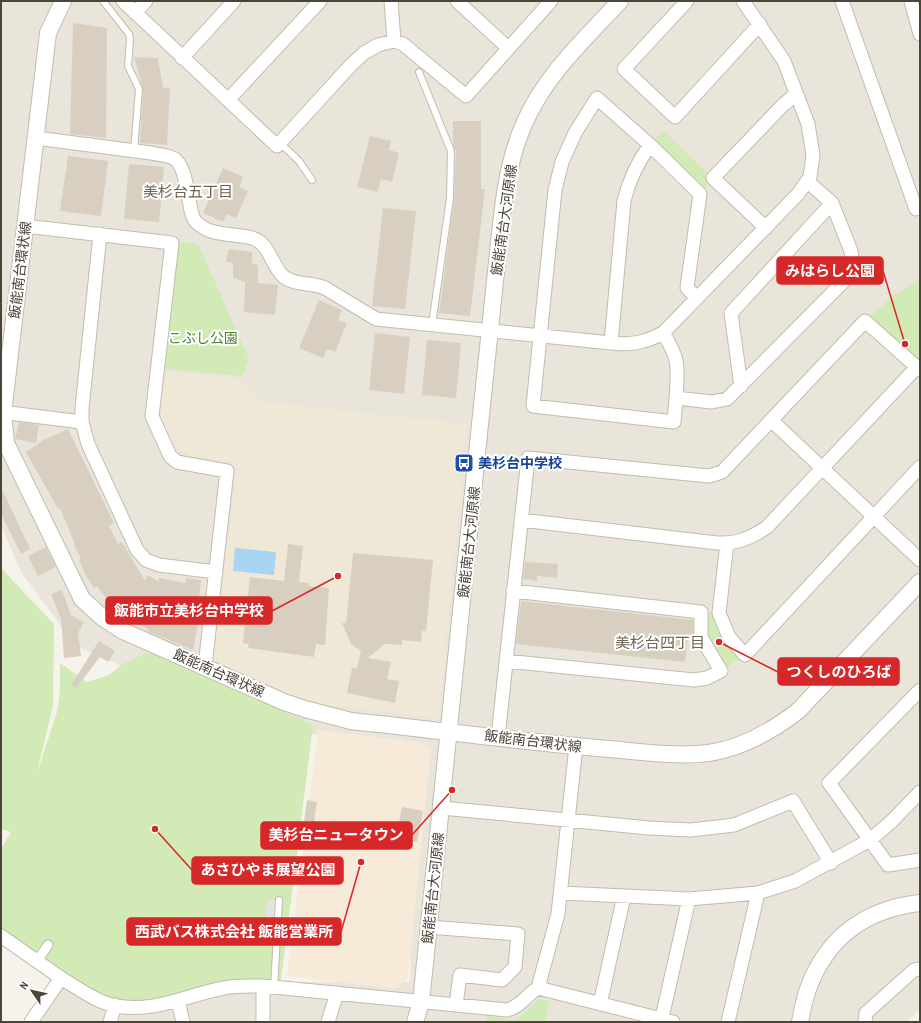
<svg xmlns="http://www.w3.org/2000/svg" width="921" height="1023" font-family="'Archivo Narrow','Noto Sans JP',sans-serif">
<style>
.residential{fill:#eae5da}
.commercial{fill:#f7ead8}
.education{fill:#efe8d6}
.green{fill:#d2eab5}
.parking{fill:#e5e3e0}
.water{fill:#a9d4f2}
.building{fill:#d8cfc1}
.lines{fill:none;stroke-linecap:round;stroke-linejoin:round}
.service-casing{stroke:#c2bbae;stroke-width:8}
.pedestrian-casing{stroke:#c2bbae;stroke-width:11}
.minor-casing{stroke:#c2bbae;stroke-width:15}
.tertiary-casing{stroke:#c2bbae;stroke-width:18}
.service{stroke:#fff;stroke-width:6}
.pedestrian{stroke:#fff;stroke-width:9}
.minor{stroke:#fff;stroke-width:13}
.tertiary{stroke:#fff;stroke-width:16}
.labels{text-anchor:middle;stroke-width:4;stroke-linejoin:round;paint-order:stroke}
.street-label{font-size:14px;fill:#4b4439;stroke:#fff}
.park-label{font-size:14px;fill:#4a7f2a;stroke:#fff}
.transit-label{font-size:14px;font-weight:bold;fill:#164399;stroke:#fff;text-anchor:start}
.neighbourhood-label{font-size:15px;fill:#6e6250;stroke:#fff}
.leader{fill:none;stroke:#d62828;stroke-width:1.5}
.callout-dot{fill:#d62828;stroke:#fff;stroke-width:1.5}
.callout{fill:#d62828;stroke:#d62828;stroke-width:1.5}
.callout-label{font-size:15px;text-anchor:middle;font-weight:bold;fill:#fff}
</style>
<rect width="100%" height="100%" fill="#f6f3ec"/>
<!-- residential -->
<path class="residential" d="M1,1h919v1009l-14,12h-875l30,-44 159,4h190l8,-231 -162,-26 -180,-79 -55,-74 -20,-47z"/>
<!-- commercial -->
<path class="commercial" d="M318,730l107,13 6,6 -23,229 -11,11 -110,-13z"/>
<!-- education -->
<path class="education" d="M165,371l75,8 22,23 206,22 -5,21 -3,26 1,20 -23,227 -129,-15 -97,-43 26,-197 -51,-8 -12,-9 -14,-29z"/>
<!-- green -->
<path class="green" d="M663,130l50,48 -13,16 -50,-49z
M179,242l16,1 4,3 50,113 -7,17 -77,-7z
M920,280v90l-55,-49 30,-27z
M1,568l53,56 -1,82 -17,70 21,-64 3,-21v-28l27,19 22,-7 12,-10 28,-13 26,8 138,65 -32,255 -42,2 -84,20 -35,-1 -28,-10 -91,-60v-82l10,-17 -10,-3z
M701,612l18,1 26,42 -24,16 -21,-49z
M539,999l10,2 -3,21h-60l1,-6 29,4z"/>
<!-- parking -->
<path class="parking" d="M267,900h12l-2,26 -12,-2z"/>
<!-- water -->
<path class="water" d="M235,548l41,4 -2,23 -41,-4z"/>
<!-- building -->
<path class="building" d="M73,23l34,5 -1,110 -36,-4z
M134,57l24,1 5,30h7l-3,57 -27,-2 3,-54z
M453,121h28v68h4l-15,127 -31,-3 15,-114 2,-48 -3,-6z
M370,136l21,5 -2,9 10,3 -7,29 -11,-3 -3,13 -21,-5z
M68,156l40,5 -7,55 -41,-5z
M129,164l35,3 -5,55 -35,-3z
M223,168l20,9 -4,10 9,4 -12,27 -9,-4 -4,8 -20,-9z
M383,208l33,3 -11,98 -33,-3z
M229,249l23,3v12l6,1v18l20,2 -3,30 -31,-3 1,-30 -12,-4v-15l-7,-2z
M319,300l23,10 -4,10 9,3 -12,29 -8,-3 -4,9 -24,-10z
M375,333l35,4 -6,57 -35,-4z
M427,340l34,3 -5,55 -34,-3z
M19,422l20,3 -3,18 -21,-4z
M68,429l46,94 -5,3 9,18 4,-2 23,39 3,-6 11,7v-4l27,5v-5l15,2 -4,39h2l-6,31 -46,-19 1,-2 -23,-12 -2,2 -10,-8 2,-1 -18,-24 -3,2 -9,-14 -6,-14 2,-1 -7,-14 1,-1 -15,-36 -2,1 -32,-57 18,-12z
M1,487l29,62 -9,5 -20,-40z
M288,544l15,2 -4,36 10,1v3l20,2 -4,57 -9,-1 -2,13 -66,-9 1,-4 -6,-1 7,-66 34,4z
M46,547l10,20 -18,9 -10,-20z
M353,553l80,7 -7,71h-4l-1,11 -19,-2v5l-17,-1 -17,14 23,4 -4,17 12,2 -4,22 -48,-10 5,-25h5l4,-17 -10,-7 -9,-21h4z
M525,562l33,2 -1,14 -20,-2v5l-14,-2z
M62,590l9,25 13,7 -6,11 3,23 -17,2 -3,-39 -10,-25z
M521,601l172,19v18l-5,-1 -3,25 -169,-18z
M99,641l16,10 -7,11 -8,-5 -24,31 -5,-3z
M307,800l10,2 -3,20 -10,-1z
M402,807l21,4 -6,31 -21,-5z"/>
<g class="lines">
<!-- service casing -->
<g class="service-casing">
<path id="service" d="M103,1l26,33 1,6 -2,26 11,23 -5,62
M419,72l32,79 -1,47 -18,127
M280,143l19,18 13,19
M274,987l5,-87"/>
</g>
<!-- pedestrian casing -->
<g class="pedestrian-casing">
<path id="pedestrian" d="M37,961l11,-16"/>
</g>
<!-- minor casing -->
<g class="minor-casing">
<path id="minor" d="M123,1l154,145 73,-80 14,-13 14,-8 16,-4
M391,1l3,40 9,3 63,52 85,-95
M457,1l51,47
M687,1l-63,68 51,48 85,-93
M842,1l74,208 4,-4
M911,1l9,33
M135,13l11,-12
M182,58l52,-57
M228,100l92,-99
M36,138l115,15c7,2 18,2 24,6 11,10 12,33 15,46 1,6 2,13 6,17 15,15 37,11 56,16 18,5 19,28 32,39 12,9 28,5 41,11l51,31 235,24c21,2 33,0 52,-10l135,-139 12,-17 3,-22 -5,-31 -24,-63 -41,-60
M25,226l147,17 -20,173 18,40 7,6 50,9 -22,195
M766,228l-53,-50 69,-72 14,-12
M100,234l-18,174v14l6,22 49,106 9,10 13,5 57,7
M696,297l-9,-9 13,-94 -50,-49 -53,-47 -22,35 -13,29 -7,28 -22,216 141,16 2,-24 36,4 15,-3 122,-123 4,-11 -2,-14 -19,-48 -24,-21
M663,333c17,26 15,35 13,65
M611,343l13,-142c5,-21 13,-38 26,-56
M741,386l-10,-73 101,-110
M1,412l81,10
M772,421l148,139
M521,520l196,23c20,1 34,-5 50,-16l150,-160
M727,543l-8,70 10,24 16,18 175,-188
M506,661l188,19 13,-2 14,-7 -20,-34v-25l-188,-21
M920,690l-91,93 59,82 32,-5
M498,737l30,-279 181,18 13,-4 143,-151 55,49
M442,808l207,20 42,2 43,-5 59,-24 38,62
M561,893l128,6 69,-6 37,-12 75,-41 22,-19 28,-29
M429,927l89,7 -3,33 -13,13 -42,-5 -4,30
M1,936l60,42
M538,988l135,34
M178,1001l5,21
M600,1004l24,-108
M31,1022l30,-44c17,10 35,24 55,28 40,7 70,-11 108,-18 12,-3 27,-2 39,-2l244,24c14,-3 20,-16 31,-22l20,-74 18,-168
M110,1022l5,-17
M263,1022v-36
M328,1022l9,-29
M661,1022l28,-123
M728,1022l30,-129
M865,1022l1,-9 48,-43 6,-1"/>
</g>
<!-- tertiary casing -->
<g class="tertiary-casing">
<path id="tertiary" d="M63,1l-15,32 -45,380 3,30 76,156 21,19 20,13 161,71 21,7 46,12c86,9 172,21 259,28 32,3 66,8 99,4 33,-5 63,-22 89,-42l122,-129
M415,1022l6,-20c20,-190 40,-379 58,-568 6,-57 12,-115 18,-172 5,-47 8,-95 27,-138 21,-49 61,-85 96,-123
M800,1022c2,-11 4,-22 8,-33 19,-52 58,-80 112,-86"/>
</g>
<!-- service -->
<use href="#service" class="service"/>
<!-- pedestrian -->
<use href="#pedestrian" class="pedestrian"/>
<!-- minor -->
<use href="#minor" class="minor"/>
<!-- tertiary -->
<use href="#tertiary" class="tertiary"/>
</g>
<!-- icons -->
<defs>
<g id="bus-square" transform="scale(1)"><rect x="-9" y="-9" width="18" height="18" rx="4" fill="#1a4fb4" stroke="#fff"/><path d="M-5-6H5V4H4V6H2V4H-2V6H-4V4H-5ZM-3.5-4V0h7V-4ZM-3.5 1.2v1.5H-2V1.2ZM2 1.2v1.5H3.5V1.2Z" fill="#fff"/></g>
</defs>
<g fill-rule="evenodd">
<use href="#bus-square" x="464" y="463"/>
</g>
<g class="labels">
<!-- street labels -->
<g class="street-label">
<text transform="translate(504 220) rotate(-82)" y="5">飯能南台大河原線</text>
<text transform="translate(20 270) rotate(-83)" y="5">飯能南台環状線</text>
<text transform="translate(469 542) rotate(-84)" y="5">飯能南台大河原線</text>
<text transform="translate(219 673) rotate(24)" y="5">飯能南台環状線</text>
<text transform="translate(533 741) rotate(7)" y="5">飯能南台環状線</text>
<text transform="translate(433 888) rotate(-84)" y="5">飯能南台大河原線</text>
</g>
<!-- park labels -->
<g class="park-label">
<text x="203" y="343">こぶし公園</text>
</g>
<!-- transit labels -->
<g class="transit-label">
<text x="478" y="468">美杉台中学校</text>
</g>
<!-- neighbourhood labels -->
<g class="neighbourhood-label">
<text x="188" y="197">美杉台五丁目</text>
<text x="660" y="648">美杉台四丁目</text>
</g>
</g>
<!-- callouts -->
<path class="leader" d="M905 344L883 271M338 576L272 611M719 642L778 672M452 790L412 835M155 829L192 870M361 862L341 932"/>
<g class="callout-dot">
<circle cx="905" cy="344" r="4"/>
<circle cx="338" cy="576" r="4"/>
<circle cx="719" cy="642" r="4"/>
<circle cx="452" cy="790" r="4"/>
<circle cx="155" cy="829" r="4"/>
<circle cx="361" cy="862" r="4"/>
</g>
<g class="callout">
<rect x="777" y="257" width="106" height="27" rx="4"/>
<rect x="106" y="597" width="166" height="27" rx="4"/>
<rect x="778" y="658" width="121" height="27" rx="4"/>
<rect x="261" y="822" width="151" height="27" rx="4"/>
<rect x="192" y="857" width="151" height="27" rx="4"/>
<rect x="127" y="918" width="214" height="27" rx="4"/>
</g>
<g class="callout-label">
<text x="830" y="276">みはらし公園</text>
<text x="189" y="616">飯能市立美杉台中学校</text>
<text x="839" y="677">つくしのひろば</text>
<text x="336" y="840">美杉台ニュータウン</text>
<text x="268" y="875">あさひやま展望公園</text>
<text x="234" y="937">西武バス株式会社 飯能営業所</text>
</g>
<!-- border -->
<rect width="921" height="1023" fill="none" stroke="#4b4439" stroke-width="4"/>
<!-- north arrow -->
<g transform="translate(32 991) rotate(304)" stroke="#ffffff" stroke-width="3" paint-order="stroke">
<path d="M0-3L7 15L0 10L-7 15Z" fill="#4b4439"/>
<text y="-6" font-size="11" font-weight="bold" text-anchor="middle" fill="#4b4439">N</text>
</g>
</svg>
